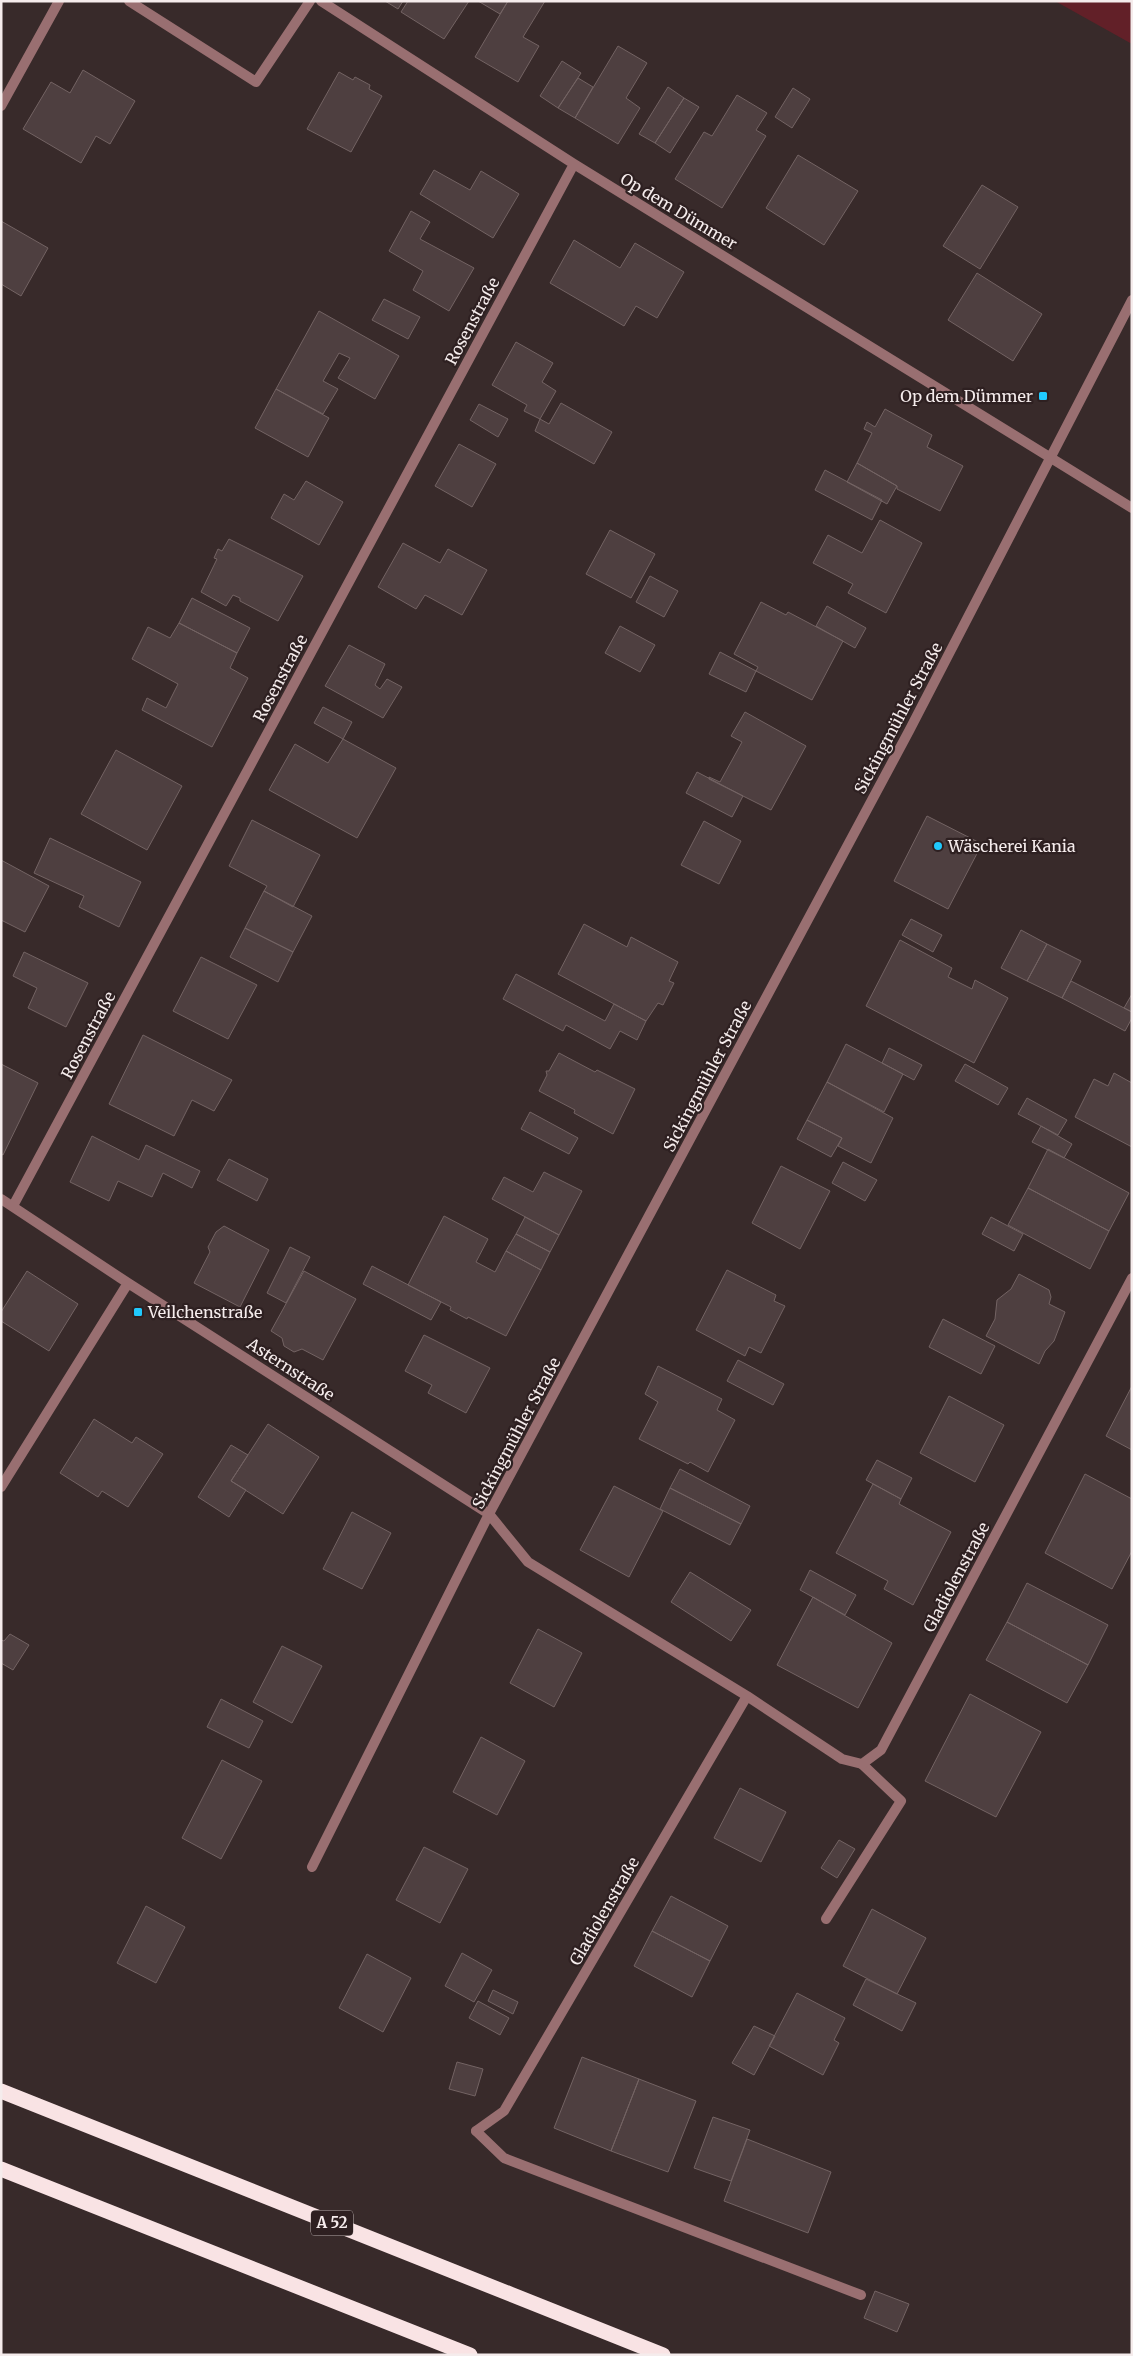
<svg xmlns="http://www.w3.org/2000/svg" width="1133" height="2356" font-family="Merriweather,serif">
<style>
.green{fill:#622028}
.building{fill:#4e3f40;stroke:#736363}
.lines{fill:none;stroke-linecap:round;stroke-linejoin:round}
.service{stroke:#996f71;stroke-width:10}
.minor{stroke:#996f71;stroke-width:10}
.motorway{stroke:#f9e3e4;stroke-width:15}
.poi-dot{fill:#20c9fd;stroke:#2e2021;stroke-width:2}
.labels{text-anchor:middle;stroke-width:4.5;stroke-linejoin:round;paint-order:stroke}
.shield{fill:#2e2021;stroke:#b9afaf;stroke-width:1}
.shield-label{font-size:15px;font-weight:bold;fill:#f5ecec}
.street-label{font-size:16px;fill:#f5ecec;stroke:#2e2021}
.poi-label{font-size:16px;fill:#f5ecec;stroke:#2e2021;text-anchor:start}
</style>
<rect width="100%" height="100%" fill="#382a2a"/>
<!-- green -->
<path class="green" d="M1055,1h77v43z"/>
<!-- building -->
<path class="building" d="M385,1h18l-5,8z
M408,1h61l-25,38 -43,-27z
M478,1h30l-8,13z
M508,1h37l-22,36 16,9 -21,36 -43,-25z
M618,46l29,17 -21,35 14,10 -22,36 -43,-26z
M562,61l19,12 -23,35 -18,-12z
M83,70l52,31 -25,43 -14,-8 -15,27 -58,-34 28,-47 19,11z
M339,72l14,8 2,-3 15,8 -1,4 13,7 -31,56 -44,-23z
M578,78l15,9 -18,31 -17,-10z
M668,87l16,11 -29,45 -16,-9z
M793,88l17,11 -18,29 -17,-11z
M737,95l30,18 -11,17 10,6 -44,72 -47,-29 29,-47 8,4z
M684,98l15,9 -29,46 -15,-10z
M798,155l60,36 -34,54 -58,-37z
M434,170l36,20 11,-19 38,23 -26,44 -73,-44z
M982,185l36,22 -38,62 -37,-23z
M411,211l19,11 -10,17 54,29 -25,43 -36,-21 10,-19 -34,-20z
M1,221l47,27 -27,48 -20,-12z
M574,240l46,28 15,-25 49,29 -27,46 -21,-12 -12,20 -74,-43z
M977,273l65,41 -29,47 -65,-41z
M384,299l36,18 -12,22 -36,-19z
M319,311l80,45 -24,43 -37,-21 12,-20 -11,-5 -16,28 15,8 -15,25 -47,-25z
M516,342l37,21 -11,19 14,9 -16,28 -16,-8 3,-6 -35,-20z
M276,389l53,29 -21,39 -53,-29z
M561,403l51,29 -18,32 -59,-33 5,-12 9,5z
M479,404l29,15 -10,18 -28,-17z
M885,409l47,26 -5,12 36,19 -23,45 -43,-22v-3l-40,-23 15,-30 -8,-4 3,-7 8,5z
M459,444l37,20 -24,43 -37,-21z
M857,463l40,23 -10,18 -40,-22z
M825,470l57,30 -10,20 -57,-30z
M306,481l37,21 -24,43 -48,-27 13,-24 10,6z
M880,520l42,23 -36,70 -38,-20 5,-9 -40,-21 15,-28 34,18z
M610,530l45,24 -24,44 -45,-24z
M229,539l74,37 -25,45 -38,-20v-3l-7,-3 -7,11 -25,-14 16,-33 -3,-1 4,-9 4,2z
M403,543l37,20 8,-14 39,21 -25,45 -37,-20 -9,14 -38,-22z
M650,576l28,15 -14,26 -28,-15z
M192,598l58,30 -13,25 -58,-30z
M761,602l25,13 2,-3 55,29 -31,59 -56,-29 2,-4 -24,-13z
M827,606l39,22 -11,20 -39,-22z
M179,623l58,30 -7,15 18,10 -36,69 -70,-37 5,-12 19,10 12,-24 -46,-25 16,-32 22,11z
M620,626l35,19 -15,27 -35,-19z
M349,645l36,19 -10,21 5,4 7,-10 15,8 -19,31 -58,-32z
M720,652l36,19 -10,21 -37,-18z
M323,707l29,15 -9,17 -29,-16z
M745,712l61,34 -35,64 -62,-31v-2l11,5 22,-40 -11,-6z
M343,739l53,29 -39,70 -88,-48 26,-46 33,19z
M116,750l66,36 -35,64 -66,-36z
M697,772l46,24 -11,21 -46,-24z
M927,816l55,28 -34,65 -54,-28z
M252,820l68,35 -27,52 -29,-16 3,-5 -38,-20z
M704,821l37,20 -22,43 -38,-19z
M50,838l91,44 -22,45 -40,-20 5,-11 -50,-23z
M1,860l48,26 -24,46 -24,-12z
M264,891l48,25 -19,36 -48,-24z
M911,919l31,16 -9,17 -31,-17z
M584,924l43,23 4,-10 47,25 -9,19 5,2 -11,22 -5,-2 -12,18 -88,-47z
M245,928l48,24 -15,30 -48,-25z
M1021,930l26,14 -20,37 -26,-13z
M900,940l52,28 -4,9 24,12 3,-9 33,18 -34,65 -108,-57z
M1047,944l34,17 -19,37 -35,-17z
M24,952l64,31 -22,44 -38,-19 9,-20 -24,-12z
M201,957l56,28 -29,54 -55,-28z
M516,974l89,47 9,-17 32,17 -9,19 -17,-9 -10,18 -44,-24 -3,6 -60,-32z
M1071,981l61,31v6l-7,13 -63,-33z
M1132,994v18l-8,-4z
M143,1035l89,45 -18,31 -22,-11 -18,36 -65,-32z
M846,1044l57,30 -19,38 -57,-30z
M889,1048l33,17 -8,15 -32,-17z
M559,1053l36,19 2,-2 38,19 -22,45 -39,-21 1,-3 -36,-19 8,-16 -1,-4h3z
M1,1064l37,19 -35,72 -2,-1z
M965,1064l43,24 -10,17 -43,-24z
M1114,1073l18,10v64l-57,-30 19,-38 14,7z
M827,1082l66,36 -22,45 -33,-17 4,-8 -35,-18z
M1027,1098l40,22 -9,15 -40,-21z
M530,1112l48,26 -9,16 -48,-25z
M807,1120l35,18 -11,19 -34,-18z
M1041,1126l31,18 -8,14 -32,-16z
M92,1136l47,24 7,-15 54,26 -8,17 -29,-15 -11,24 -34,-16 -9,20 -39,-19z
M1048,1149l81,44 -20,38 -81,-43z
M229,1159l39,20 -11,22 -40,-21z
M843,1162l34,18 -12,21 -33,-18z
M781,1166l49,25 -30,58 -48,-26z
M544,1172l38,19 -23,44 -67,-36 12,-22 29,15z
M1028,1188l81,43 -19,38 -82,-44z
M444,1216l44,23 -12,23 19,10 11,-21 35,19 -35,66 -38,-19 -1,2 -17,-9 1,-3 -43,-22z
M525,1217l34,18 -9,17 -34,-18z
M991,1217l32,17 -9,17 -32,-17z
M224,1226l45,24 -29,57 -46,-24 16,-31 -2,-5 8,-15z
M516,1234l34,18 -9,18 -35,-19z
M290,1247l20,10 -24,46 -19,-10z
M372,1266l69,36 -10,18 -68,-36z
M727,1270l49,25 -2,6 11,5 -24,47 -12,-6 -4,9 -49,-26z
M27,1271l51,33 -29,47 -48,-30v-9z
M304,1271l52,28 -33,61 -21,-11 -8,3 -10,-6 -2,-8 -11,-7z
M1019,1274l30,16 2,7 -2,7 16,8 -11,29 -9,10 -6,13 -53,-28 9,-17 2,-19 14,-11z
M943,1319l52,27 -14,28 -52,-27z
M424,1335l66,33 -24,45 -38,-20 4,-8 -27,-14z
M738,1360l46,24 -11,21 -46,-24z
M658,1366l64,33 -5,11 18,10 -27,52 -18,-10 -2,2 -49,-25 19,-37 -13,-8z
M1132,1386v64l-26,-14z
M949,1396l55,29 -29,57 -55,-29z
M94,1419l38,24 4,-6 27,17 -35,53 -26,-16 -4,6 -38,-24z
M268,1424l51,33 -36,57 -52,-33z
M231,1445l17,10 -17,26 15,9 -17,27 -31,-20z
M877,1460l35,18 -11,21 -35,-19z
M680,1469l70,37 -9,18 -71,-36z
M1085,1474l47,25v52l-20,38 -67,-36z
M873,1484l28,15 -2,5 52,28 -38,73 -29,-16 4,-8 -52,-28z
M614,1486l49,25 -34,66 -49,-27z
M670,1488l71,36 -11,21 -70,-36z
M352,1512l39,21 -29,56 -39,-20z
M810,1570l46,25 -11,20 -45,-25z
M690,1572l61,38 -20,31 -60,-39z
M1027,1583l81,42 -20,40 -81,-43z
M813,1597l79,46 -34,65 -81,-43z
M1007,1622l81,43 -21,38 -81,-43z
M538,1629l44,24 -28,54 -44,-24z
M10,1634l19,11 -16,25 -12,-7v-23l3,1z
M282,1646l40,20 -30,57 -39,-21z
M970,1694l71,38 -45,85 -71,-36z
M221,1699l42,22 -14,27 -42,-21z
M481,1737l44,24 -28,54 -44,-23z
M222,1760l40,21 -41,78 -39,-21z
M740,1788l46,24 -25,50 -47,-24z
M839,1840l16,9 -18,29 -16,-10z
M424,1847l44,22 -28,54 -44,-23z
M671,1896l57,30 -18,35 -58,-30z
M146,1906l39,21 -29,56 -39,-20z
M872,1909l54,29 -29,56 -54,-28z
M652,1931l58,30 -18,36 -58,-31z
M462,1953l30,17 -18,32 -29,-16z
M367,1954l44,24 -28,54 -44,-24z
M866,1979l50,24 -14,28 -49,-26z
M493,1990l25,12 -5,12 -25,-13z
M797,1993l48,25 -11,22 5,3 -16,32 -54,-29z
M478,2001l31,17 -9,17 -31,-17z
M754,2026l21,10 -21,39 -22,-12z
M582,2057l57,22 -28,72 -57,-23z
M457,2062l26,7 -8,27 -26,-7z
M639,2079l57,22 -28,71 -57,-21z
M713,2117l37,13 -19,51 -37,-13z
M747,2139l84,33 -23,61 -84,-32z
M875,2291l34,13 -12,28 -33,-14z"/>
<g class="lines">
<!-- service -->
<path class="service" d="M129,1l127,81 54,-81
M826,1919l75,-118 -39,-37
M476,2131l28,27 357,137"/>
<!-- minor -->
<path class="minor" d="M321,1l253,163 558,344
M1,106l58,-105
M1,1199l127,84 361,231 39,48 219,134 95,63 20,5 19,-14 251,-472
M13,1206l561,-1042
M1,1487l127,-204
M312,1867l177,-353 420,-783 223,-431
M476,2131l28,-20 243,-415"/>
<!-- motorway -->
<path class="motorway" d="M1,2091l662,264
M1,2169l469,186"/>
</g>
<!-- markers -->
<g class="poi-dot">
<rect x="1038" y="391" width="10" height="10" rx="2.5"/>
<circle cx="938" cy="846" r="5"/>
<rect x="133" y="1307" width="10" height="10" rx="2.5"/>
</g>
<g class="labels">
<!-- shield labels -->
<rect class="shield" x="311" y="2210.5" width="42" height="25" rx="4"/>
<g class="shield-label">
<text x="332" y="2228">A 52</text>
</g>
<!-- street labels -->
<g class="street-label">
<text transform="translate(679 211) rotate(31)" y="6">Op dem Dümmer</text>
<text transform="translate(472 321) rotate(-62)" y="6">Rosenstraße</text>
<text transform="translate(280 678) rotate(-62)" y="6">Rosenstraße</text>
<text transform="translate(898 718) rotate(-62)" y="6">Sickingmühler Straße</text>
<text transform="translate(88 1035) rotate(-62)" y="6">Rosenstraße</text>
<text transform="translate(707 1076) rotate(-62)" y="6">Sickingmühler Straße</text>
<text transform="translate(291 1369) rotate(33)" y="6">Asternstraße</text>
<text transform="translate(516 1433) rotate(-62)" y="6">Sickingmühler Straße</text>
<text transform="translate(956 1577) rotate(-62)" y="6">Gladiolenstraße</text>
<text transform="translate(604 1911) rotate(-60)" y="6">Gladiolenstraße</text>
</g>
<!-- poi labels -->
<g class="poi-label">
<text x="1033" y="402" text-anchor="end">Op dem Dümmer</text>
<text x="948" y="852">Wäscherei Kania</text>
<text x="148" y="1318">Veilchenstraße</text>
</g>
</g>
<!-- border -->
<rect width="1133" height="2356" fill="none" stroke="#f5ecec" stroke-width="5"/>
</svg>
